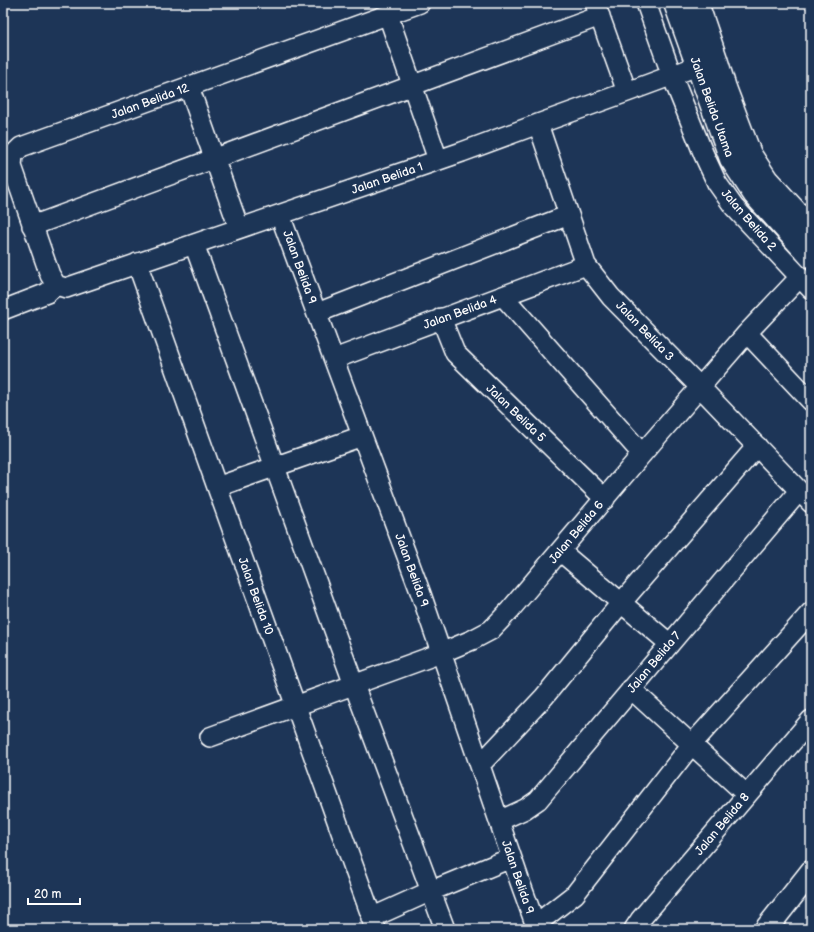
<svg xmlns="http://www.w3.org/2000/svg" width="814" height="932" font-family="'Balsamiq Sans',sans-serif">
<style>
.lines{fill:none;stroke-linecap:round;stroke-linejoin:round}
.minor-casing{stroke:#fff;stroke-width:22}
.major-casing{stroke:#fff;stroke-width:25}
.highway-casing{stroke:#fff;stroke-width:25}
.minor{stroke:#1d3557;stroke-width:19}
.major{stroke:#1d3557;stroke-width:22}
.highway{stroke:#1d3557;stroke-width:22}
.labels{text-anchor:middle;stroke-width:4;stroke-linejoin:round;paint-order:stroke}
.street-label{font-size:12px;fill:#fff;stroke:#1d3557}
</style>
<rect width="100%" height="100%" fill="#1d3557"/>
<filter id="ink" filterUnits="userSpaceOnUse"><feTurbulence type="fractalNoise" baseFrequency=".025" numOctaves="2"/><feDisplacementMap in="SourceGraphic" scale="8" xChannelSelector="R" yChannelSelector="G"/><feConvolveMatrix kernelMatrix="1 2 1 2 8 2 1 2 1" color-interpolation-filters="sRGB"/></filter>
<g filter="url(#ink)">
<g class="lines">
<!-- minor casing -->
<g class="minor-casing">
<path id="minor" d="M595,3l32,89
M646,3l26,73 32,79 13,28 17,24 77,82
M388,15l50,145
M189,87l50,141
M538,124l48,141 25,32 89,90 111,116
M280,215l141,379 99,288 17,47
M32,226l568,-210
M194,244l160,441 91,244
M137,263l80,224 159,442
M56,285l10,3 396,-136 76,-28 89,-32 84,-31
M56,285l-6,-10 -38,-109 1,-11 8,-8 399,-144
M503,296l139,158
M3,310l44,-17 9,-8
M317,313l252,-98
M441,318l14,35 150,146
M747,333l64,68
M334,359l252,-94
M217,487l145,-51
M560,551l104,88 5,6
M631,689l116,106
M210,737l231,-84 31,-13 19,-10 19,-20 132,-156 105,-121 53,-56
M480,765l64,-68 77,-94 136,-157
M499,821l26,-12 13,-9 261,-309
M371,918l60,-27 80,-33
M535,925l40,-31 117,-150 119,-132
M634,929l6,-9 171,-200"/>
</g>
<!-- major casing -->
<g class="major-casing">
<path id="major" d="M675,3l56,156 23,35 57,63
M697,3l19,56 9,29 25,66 17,26 44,48"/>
</g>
<!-- highway casing -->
<g class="highway-casing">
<path id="highway" d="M766,929l45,-57"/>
</g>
<!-- minor -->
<use href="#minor" class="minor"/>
<!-- major -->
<use href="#major" class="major"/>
<!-- highway -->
<use href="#highway" class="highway"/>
</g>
</g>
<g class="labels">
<!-- street labels -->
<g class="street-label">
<text transform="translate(150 101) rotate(-20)" y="4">Jalan Belida 12</text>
<text transform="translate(712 107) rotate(70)" y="4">Jalan Belida Utama</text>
<text transform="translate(387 178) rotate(-19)" y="4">Jalan Belida 1</text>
<text transform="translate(749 220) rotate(49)" y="4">Jalan Belida 2</text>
<text transform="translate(300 267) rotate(70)" y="4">Jalan Belida 9</text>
<text transform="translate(460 312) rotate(-20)" y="4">Jalan Belida 4</text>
<text transform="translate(645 331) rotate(46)" y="4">Jalan Belida 3</text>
<text transform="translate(516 413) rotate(44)" y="4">Jalan Belida 5</text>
<text transform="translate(576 532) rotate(-50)" y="4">Jalan Belida 6</text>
<text transform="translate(412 570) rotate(70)" y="4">Jalan Belida 9</text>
<text transform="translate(256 596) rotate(70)" y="4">Jalan Belida 10</text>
<text transform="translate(654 662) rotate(-50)" y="4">Jalan Belida 7</text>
<text transform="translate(722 824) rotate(-50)" y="4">Jalan Belida 8</text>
<text transform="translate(518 877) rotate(71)" y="4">Jalan Belida 9</text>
</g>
</g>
<!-- margin -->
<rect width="814" height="932" fill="none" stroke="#1d3557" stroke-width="16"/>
<rect x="8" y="8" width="798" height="916" fill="none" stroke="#fff" stroke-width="1.5" filter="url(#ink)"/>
<!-- scale -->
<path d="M28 898v6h52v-6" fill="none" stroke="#ffffff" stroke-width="2"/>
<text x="34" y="898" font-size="12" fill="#ffffff" stroke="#1d3557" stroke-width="3" paint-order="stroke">20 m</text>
</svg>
